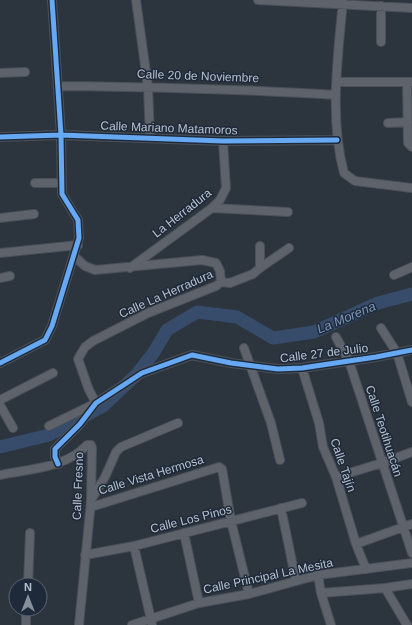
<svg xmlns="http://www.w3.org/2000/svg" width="412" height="625" font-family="Arial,sans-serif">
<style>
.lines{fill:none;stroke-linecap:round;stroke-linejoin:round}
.river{stroke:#364c6a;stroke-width:13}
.street-casing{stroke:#4b5058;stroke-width:10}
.street{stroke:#5d626b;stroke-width:8}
.cycleway-casing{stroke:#1e2a3a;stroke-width:8}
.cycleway{stroke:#66a8f1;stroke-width:5}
.labels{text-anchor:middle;stroke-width:3;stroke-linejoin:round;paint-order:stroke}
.street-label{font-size:12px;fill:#b7c0ce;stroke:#1e2a3a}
.water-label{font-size:13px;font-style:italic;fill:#7c96b8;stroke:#1e2a3a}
</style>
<rect width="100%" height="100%" fill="#2c343e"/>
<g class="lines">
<!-- river -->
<path class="river" d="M0,447l49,-12 54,-29 34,-32 17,-22 13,-22 30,-18 40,5 36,21 41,-6 64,-29 34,-9"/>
<!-- street casing -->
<g class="street-casing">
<path id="street" d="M136,0l12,87 2,51
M258,0l154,8
M343,0c-5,56 -14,118 1,173l11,8 57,7
M381,6v36
M0,73l25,-1
M337,82h75
M407,82l1,61 4,4
M58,86c93,1 186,3 278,9
M388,123l20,-1
M0,137l61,-2 162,6 114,-1
M35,183h27
M212,208l76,4
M0,218l34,-4
M0,253l78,-8
M74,256l11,10 10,4 107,-10 14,3 4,8 1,11
M130,268l82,-60 8,-8 6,-12 -3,-47
M260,268v-22
M394,275l18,-8
M0,278l10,-2
M381,328l16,25 15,49
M336,337l13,24 63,192
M244,348l27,75 9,37
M0,363l45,-23 7,-14 27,-88 -1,-18 -16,-26 -1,-59 -9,-135
M302,368l17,55 4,24 13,30 20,67 10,25
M0,400l53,-27
M0,405l13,23
M49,426l47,-23 -7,-13 -11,-31 7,-12 8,-6 55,-28 68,-27 5,-4 9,1 23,-9 7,-6 29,-20
M58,464l-3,-7v-8l25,-25 16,-21 46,-30 50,-18 39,8 47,6 24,-1 47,-7 27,-4 36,-7
M0,475c29,-6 66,-7 87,-30h4l1,3 -1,53 -12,124
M336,477l46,-14 30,-11
M91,500l14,-23 11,-25 5,-5 57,-24
M91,507l128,-40 3,2 9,52 18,73
M281,508l15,73
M184,533l15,70
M356,544l56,-20
M134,546l18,78
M85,555l49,-9 168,-43
M318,575l3,18 10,32
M28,585l2,-52
M385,588l22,37
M321,593l64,-5 27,-4
M26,625v-16
M132,625l67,-22 50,-9 69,-19 94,-12"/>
</g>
<!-- street -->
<use href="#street" class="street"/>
<!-- cycleway casing -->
<g class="cycleway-casing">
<path id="cycleway" d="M0,137l61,-2 162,6 114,-1
M0,363l45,-23 7,-14 27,-88 -1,-18 -16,-26 -1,-59 -9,-135
M58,464l-3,-7v-8l25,-25 16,-21 46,-30 50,-18 39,8 47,6 24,-1 47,-7 27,-4 36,-7"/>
</g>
<!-- cycleway -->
<use href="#cycleway" class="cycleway"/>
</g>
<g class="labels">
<!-- street labels -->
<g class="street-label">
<text transform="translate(198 76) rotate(2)" y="4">Calle 20 de Noviembre</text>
<text transform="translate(169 128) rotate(2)" y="4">Calle Mariano Matamoros</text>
<text transform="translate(182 213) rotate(-38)" y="4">La Herradura</text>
<text transform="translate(166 294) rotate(-24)" y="4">Calle La Herradura</text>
<text transform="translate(324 353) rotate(-7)" y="4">Calle 27 de Julio</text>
<text transform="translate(384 431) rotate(72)" y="4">Calle Teotihuacán</text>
<text transform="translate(343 465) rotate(71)" y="4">Calle Tajín</text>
<text transform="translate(151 475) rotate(-17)" y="4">Calle Vista Hermosa</text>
<text transform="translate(78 486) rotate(-88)" y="4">Calle Fresno</text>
<text transform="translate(191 519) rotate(-14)" y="4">Calle Los Pinos</text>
<text transform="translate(268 576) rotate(-12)" y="4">Calle Principal La Mesita</text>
</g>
<!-- water labels -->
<g class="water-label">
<text transform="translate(346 317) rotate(-23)" y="5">La Morena</text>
</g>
</g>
<!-- north arrow -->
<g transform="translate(28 597)"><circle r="19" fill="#1e2a3a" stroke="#5b6675"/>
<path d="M0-3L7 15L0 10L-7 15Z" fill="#868f9c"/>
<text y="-6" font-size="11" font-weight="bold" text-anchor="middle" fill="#b7c0ce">N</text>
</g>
</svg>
